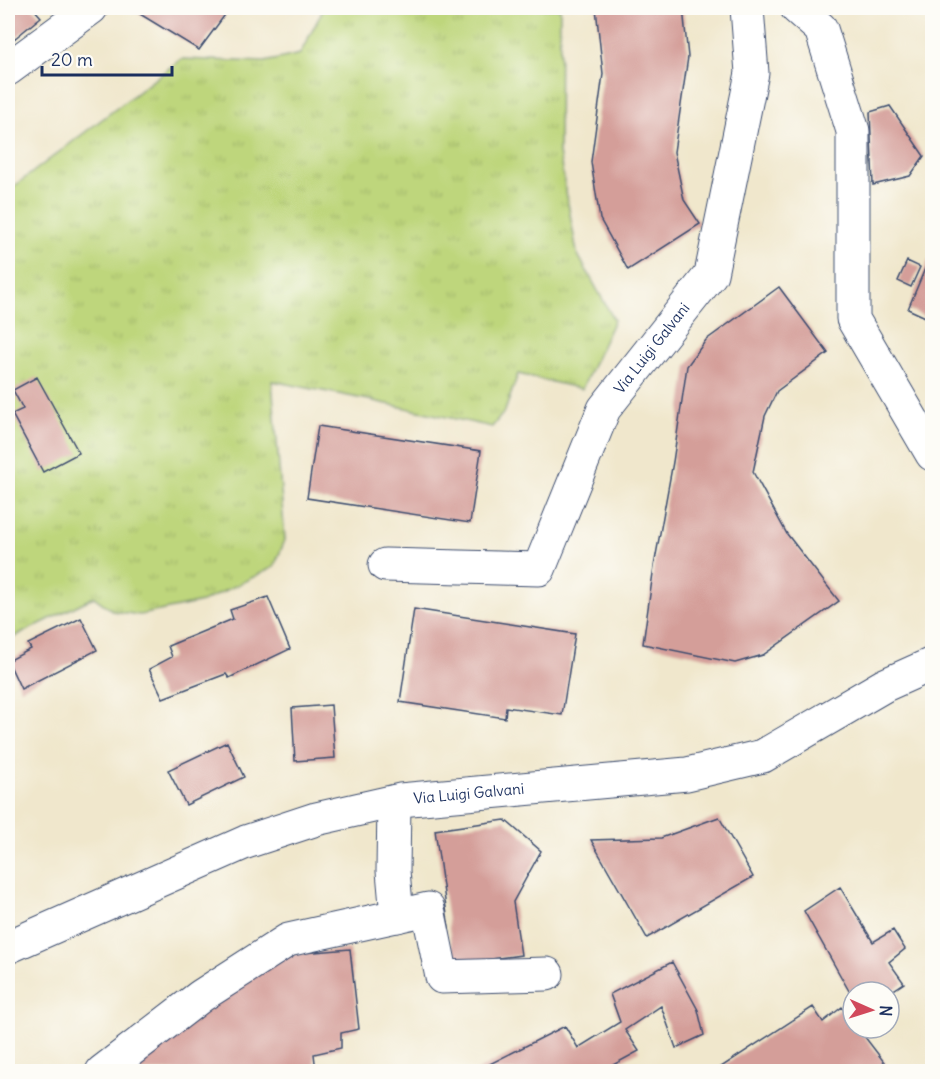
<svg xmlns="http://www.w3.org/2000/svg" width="940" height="1079" font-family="Delius,sans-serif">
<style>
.grass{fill:url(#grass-tufts);stroke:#6c826c;stroke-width:1.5}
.building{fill:#d49e99}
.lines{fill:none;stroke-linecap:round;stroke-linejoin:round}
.minor-casing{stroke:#3b4b6e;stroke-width:35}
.minor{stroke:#fff;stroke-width:33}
.labels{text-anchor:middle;stroke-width:6;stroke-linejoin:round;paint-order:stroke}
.street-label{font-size:15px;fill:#1b2f5e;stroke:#fdfcf7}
</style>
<defs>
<pattern id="grass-tufts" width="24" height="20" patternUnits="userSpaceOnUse" patternTransform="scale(1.5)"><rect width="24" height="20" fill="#bed67b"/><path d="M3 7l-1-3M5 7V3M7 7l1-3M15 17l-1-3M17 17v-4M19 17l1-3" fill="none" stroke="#a3b86d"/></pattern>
</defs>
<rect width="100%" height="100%" fill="#fdfcf7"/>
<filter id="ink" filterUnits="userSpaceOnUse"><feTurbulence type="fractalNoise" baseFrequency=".0167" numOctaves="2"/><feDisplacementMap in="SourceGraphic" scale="12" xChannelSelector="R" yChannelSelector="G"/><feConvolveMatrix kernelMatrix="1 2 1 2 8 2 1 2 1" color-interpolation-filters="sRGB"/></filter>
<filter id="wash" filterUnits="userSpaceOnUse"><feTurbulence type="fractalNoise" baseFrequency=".008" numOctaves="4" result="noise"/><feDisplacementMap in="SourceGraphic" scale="24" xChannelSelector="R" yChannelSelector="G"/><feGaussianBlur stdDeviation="1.35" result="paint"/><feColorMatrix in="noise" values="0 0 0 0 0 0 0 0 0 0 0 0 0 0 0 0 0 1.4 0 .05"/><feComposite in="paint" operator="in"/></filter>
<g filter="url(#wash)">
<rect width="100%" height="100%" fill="#f0e7cc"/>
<!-- grass -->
<path class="grass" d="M324,8h236l-1,145 18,100 37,67 -32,69 -64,-15 -13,37 -13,16 -123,-27 -97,-19 13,159 -11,27 -72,35 -62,13 -27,-4 -19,-14 -86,43v-449l173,-132 84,3 35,-8z"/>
<g id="blocks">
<!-- building -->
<path class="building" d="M8,8h25l8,9 -33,27z
M130,8h93l4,4 -28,38z
M596,8h87l5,49 -14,95 10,48 16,24 -72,46 -28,-51 -9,-57 12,-88z
M890,106l34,50 -14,20 -37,9 -3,-73z
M932,252v68l-24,-11z
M907,261l13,6 -9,20 -13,-6z
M779,287l49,66 -51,38 -12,25 -12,56 34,62 52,67 -76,54 -28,8 -92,-19 11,-78 19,-104 14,-96 19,-26z
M37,377l42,76 -36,19 -31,-58 11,-5 -10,-19z
M318,426l163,25 -11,72 -163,-25z
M268,597l22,52 -61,29 -3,-4 -63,24 -14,-29 23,-12 -4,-11 65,-27 -3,-9z
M414,609l161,25 -13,81 -56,-8 -1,11 -105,-16z
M81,618l16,32 -76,39 -13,-28 23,-12 -3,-5z
M331,705l4,53 -40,3 -3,-53z
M227,742l17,35 -58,28 -18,-35z
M719,817l34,60 -106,61 -56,-98 70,-2z
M505,820l36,31 -28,51 8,53 -67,9 -19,-134z
M840,887l33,55 20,-12 12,19 -16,13 15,21 -15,10 -36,-1v6l-49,-87z
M350,949l9,80 -18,4v15l-27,6 2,17h-190l154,-116z
M672,962l26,48 6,25 -28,13 -15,-42 -36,24 14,21 -37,20h-126l89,-45 13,22 42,-26 -10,-28z
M813,1007l10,15 19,-15 11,15v6h5l33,43h-176z"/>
</g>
</g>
<g filter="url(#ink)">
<use href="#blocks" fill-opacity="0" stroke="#3b4b6e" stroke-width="1.5"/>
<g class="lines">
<!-- minor casing -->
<g class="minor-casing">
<g id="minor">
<path d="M797,8l24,21 32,102v188l79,135"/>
<path d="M8,69l83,-61"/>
<path id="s1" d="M385,565l154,4 65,-160 107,-135 41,-201 -5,-65"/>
<path d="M394,802l-1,69 4,45"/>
<path id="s2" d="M8,947l238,-105 70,-23 84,-19 287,-26 76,-18 122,-71 47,-21"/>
<path d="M102,1072l99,-76 87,-56 140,-31 14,68 105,-3"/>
</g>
</g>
<!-- minor -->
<use href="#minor" class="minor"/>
</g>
</g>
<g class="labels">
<!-- street labels -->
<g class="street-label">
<text dy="5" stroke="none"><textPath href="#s1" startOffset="404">Via Luigi Galvani</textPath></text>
<text dy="5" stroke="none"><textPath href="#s2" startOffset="489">Via Luigi Galvani</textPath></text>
</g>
</g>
<!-- margin -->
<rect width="940" height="1079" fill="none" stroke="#fdfcf7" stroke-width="30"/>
<!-- north arrow -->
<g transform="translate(871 1010) rotate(93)"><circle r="28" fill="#fdfcf7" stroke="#a3aaba" stroke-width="1.5"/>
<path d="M0-4.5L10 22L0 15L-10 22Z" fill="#d1495b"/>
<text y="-9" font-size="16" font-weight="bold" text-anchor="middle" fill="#1b2f5e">N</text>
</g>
<!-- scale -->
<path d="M42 66v9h130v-9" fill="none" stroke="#1b2f5e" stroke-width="3"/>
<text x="51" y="66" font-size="18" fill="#1b2f5e" stroke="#fdfcf7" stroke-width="4.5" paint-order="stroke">20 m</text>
</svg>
